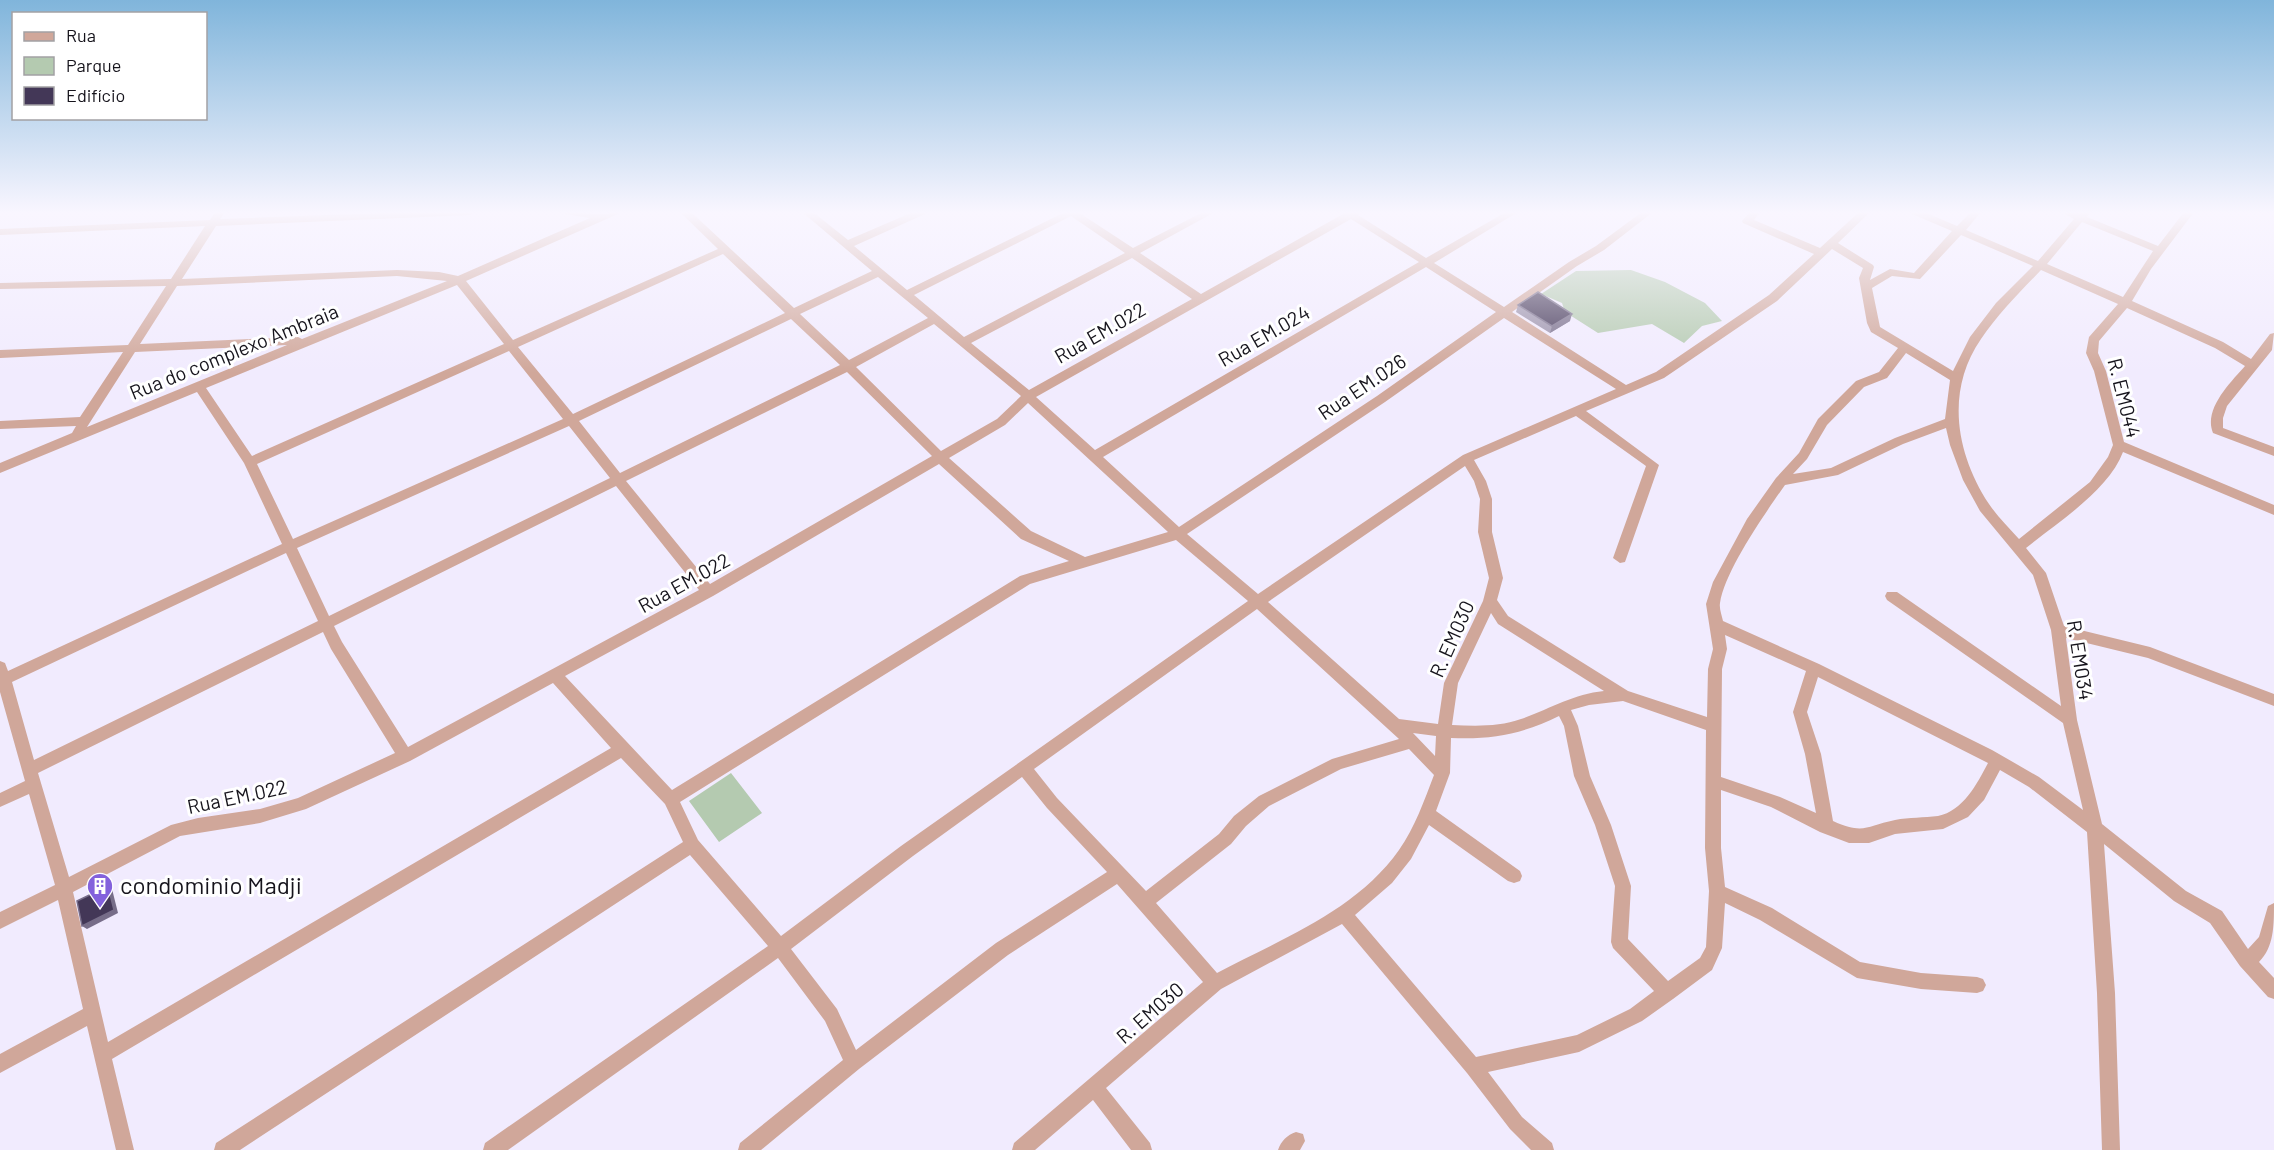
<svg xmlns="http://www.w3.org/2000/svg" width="2274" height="1150" font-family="Barlow,sans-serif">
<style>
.green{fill:#b4cab0}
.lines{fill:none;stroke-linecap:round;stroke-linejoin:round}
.minor{fill:#d0a79a;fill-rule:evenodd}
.wall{fill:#9a91aa}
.shaded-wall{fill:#776d89}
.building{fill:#433757;stroke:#776d89;stroke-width:1.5}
.labels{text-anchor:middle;stroke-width:6;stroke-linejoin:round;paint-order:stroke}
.street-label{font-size:20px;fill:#16141c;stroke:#fff}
.near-poi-label{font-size:24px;fill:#16141c;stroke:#fff;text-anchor:start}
</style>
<rect width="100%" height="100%" fill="#f1ebfe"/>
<!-- green -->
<path class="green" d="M1631,270l34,12 40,21 17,18 -20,5 -18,17 -32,-19 -54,9 -33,-21 -3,-9 -21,-9 35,-23z
M731,773l31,40 -43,29 -30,-41z"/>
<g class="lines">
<!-- minor -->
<path class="minor" d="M215,212h10l-5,7 186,-7h69l-5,3 -254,11 -34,53 215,-9 42,2 19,4 132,-58 -25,-4 -1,-2 37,2 18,-2 -1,2 -152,67 47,59 205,-91 -38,-37h11l103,96 78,-37 -70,-59h11l35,28 65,-28h13l-1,2 -71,32 53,44 158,-78h13l55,36 70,-36h12l-75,41 61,41 142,-80 -1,-2h18l-2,3 68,43 80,-46h12l-84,51 70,44 65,-45 27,-16 46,-34h11l-49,38 -27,16 -65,46 114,73 30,-13 113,-77 45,-41 -71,-31 -1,-2 8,-9h10l-6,8 66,28 39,-36h11l-32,31 35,22 1,2 -4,13 20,-11 24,4 38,-42 -40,-17 -1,-2h13l33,14 14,-14h10l-15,18 72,31 36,-42 -13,-7 17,1 12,-1 -3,5 71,29 26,-34h10l-43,57 -19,32 91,41 28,17 19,-25 4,-1 -2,17 -45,56 -4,12v10l51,19v9l-61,-23c-10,-24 18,-51 32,-67l-30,-18 -88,-40 -28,33 -1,12 8,18 18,71 150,63v10l-151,-63c-14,38 -66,71 -97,96l20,25 18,53 86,21 124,47v12l-126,-48 -82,-20 11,82 25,104 84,67 36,20 26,38 11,-12 9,-31 6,-3c0,23 0,44 -15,59l15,16v21l-6,-2 -28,-31 -30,-43 -36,-22 -70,-57 11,149 5,157h-18l-5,-157 -10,-161 -58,-45 -29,-17 -16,30 -16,17 -25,12 -48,5 -26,9h-20l-29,-11 -49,-25 -50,-17v58l4,39 47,21 88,54 61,11 56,4 6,2 3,6 -3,6 -6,2 -56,-4 -64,-11 -97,-58 -35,-17 -3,45 -10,22 -39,29 -31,22 -63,31 -91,20 34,45 30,26 2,7h-23l-21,-21 -43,-56 -125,-149 -121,65 -115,99 44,55 2,7h-21l-38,-50 -58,50h-23l2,-7 189,-161 -86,-98 -109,71 -149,114 -98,81h-23l2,-7 103,-83 -18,-39 -47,-63 -270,192h-25l2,-7 283,-197 -78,-91 -450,295h-26l2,-7 467,-301 -18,-38 -44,-46 -509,301 22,91h-18l-29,-124 -87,47v-19l83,-45 -25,-109 -58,29v-17l55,-27 -26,-91 -29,13v-14l25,-12 -25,-89v-31l5,2 3,8 274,-127 -38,-81 -47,-71 -197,81v-10l72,-30 4,-7 -76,3v-8l80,-4 43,-65 -123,6v-8l128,-5 38,-59 -166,3v-6l171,-4 34,-53 -205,9v-6l210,-9zM1071,216l54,37 -161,84 -50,-42zM1351,219l68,43 -324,188 -59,-53zM2082,222l71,29 -30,46 -76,-33zM1961,235l72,31 -37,37 -26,34 -17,34 -73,-44 -8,-39 20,-12 28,3zM1832,249l31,19 -4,10 8,45 4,9 27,16 -19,24 -23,9 -38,38 -19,34 -23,25 -29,41 -34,63 -7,22 7,45 -5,20 -1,48 -79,-26 -120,-75 -11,-16 6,-22 -11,-46v-33l-6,-18 -12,-21 102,-44 70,50 -33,92 7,5 5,-1 34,-97 -73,-54 78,-33 113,-77zM723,254l62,59 -212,101 -55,-67zM1132,258l60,41 -163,91 -58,-47zM1426,267l70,45 -119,84 -198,131 -76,-70zM2041,270l77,34 -29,33 -3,16 8,18 19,74 -5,12 -18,25 -71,57c-10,-11 -22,-23 -30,-35 -33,-50 -44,-113 -8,-165 17,-25 39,-47 60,-69zM397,276l50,5 -145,58 -4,-2 -158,7 37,-58zM878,277l50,41 -79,42 -49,-46zM457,285l47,59 -252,112 -46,-68zM1504,318l112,71 -153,66 -205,139 -71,-60 198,-132zM791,319l49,46 -220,108 -41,-52zM934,324l87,72 -24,23 -56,32 -85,-84zM287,345l-200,82 48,-75zM509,351l54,68 -270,120 -36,-75zM1906,353l44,27 -5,39 -50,19 -64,30 -38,6 14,-15 20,-34 37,-38 23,-9zM847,372l85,84 -222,128 -84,-103zM1028,403l140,129 -83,25 -54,-26 -82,-73 56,-33zM569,426l41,52 -281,138 -32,-68zM1946,428l4,17 13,35 17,31 53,64 18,55 10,76 -164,-114h-10l-2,4 2,4 176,123 20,87 -44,-33 -47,-27 -173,-86 -96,-43c-1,-5 -4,-12 -3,-18 5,-33 46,-91 65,-118l53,-10 65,-31zM939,464l82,75 48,22 -49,15 -348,214 -107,-114 148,-80zM1465,466l9,15 6,18 -2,33 11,46 -6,23 -39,82 -6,41 -39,-5 -131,-117zM616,486l83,104 -291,157 -66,-105 -8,-16zM1176,540l72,61 -347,245 -120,90 -83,-96 -18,-38 350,-218zM286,553l32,68 -284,139 -22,-78zM1257,609l142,130 -67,20 -73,37 -25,20 -15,18 -73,57 -89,-93 -23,-29zM1491,613l7,11 106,67c-31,3 -54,18 -83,28 -22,8 -46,7 -69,6l6,-42zM323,632l8,17 64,104 -97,45 -38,11 -62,9 -27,7 -102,52 -31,-104zM1725,635l81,36 -13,41 12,42 11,59 -36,-16 -59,-20 1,-108 5,-20zM1818,677l170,86c-11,21 -25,48 -50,53 -14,2 -29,1 -43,4 -29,6 -31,15 -62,1l-12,-67 -14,-42zM553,683l58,65 -503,294 -35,-150 107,-56 80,-13 46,-14 104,-48zM1623,701l83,29 -1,118 4,43 -3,56 -6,11 -32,23 -40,-42 3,-53 -20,-61 -21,-49 -12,-50 -7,-16 18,-5zM1559,716l5,10 10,50 21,49 20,61 -4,56 2,6 41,43 -24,18 -53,26 -101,22 -121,-142 37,-32 19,-24 18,-34 79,56 6,2 6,-2 2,-5 -2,-5 -84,-60 14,-38 1,-35c40,2 72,-4 108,-22zM1413,733l23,3 -1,20zM1409,749l25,26c-10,26 -19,52 -35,75 -43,61 -118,89 -182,123l-61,-70 75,-59 15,-18 23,-20 72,-37zM1022,777l25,31 60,64 -111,71 -140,107 -19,-41 -46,-60 122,-93z
M1296,1132l7,2 2,7 -5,9h-22c3,-9 9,-15 18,-18z"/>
</g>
<!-- wall -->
<path class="wall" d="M1518,305l52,16 -20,12 -34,-21z"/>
<!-- shaded-wall -->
<path class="shaded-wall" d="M1572,314l-2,7 -20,12 2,-7z
M108,886l4,3 6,24 -31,16 -5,-3z"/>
<!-- building -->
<path class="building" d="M1538,292l34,22 -20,12 -34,-21z
M108,886l6,24 -32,16 -5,-25z"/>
<!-- sky -->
<linearGradient id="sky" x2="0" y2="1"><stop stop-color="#80b5db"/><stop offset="0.57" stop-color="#f9f6ff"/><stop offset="1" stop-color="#f9f6ff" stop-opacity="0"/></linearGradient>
<rect width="2274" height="373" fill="url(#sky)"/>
<!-- icons -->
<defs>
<g id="building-pin" transform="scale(1.35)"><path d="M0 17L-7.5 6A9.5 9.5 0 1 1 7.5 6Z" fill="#8361dc" stroke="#fff"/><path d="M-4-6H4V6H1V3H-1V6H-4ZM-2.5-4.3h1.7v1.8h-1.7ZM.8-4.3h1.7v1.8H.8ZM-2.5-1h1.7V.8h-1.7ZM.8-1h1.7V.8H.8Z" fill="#fff"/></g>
</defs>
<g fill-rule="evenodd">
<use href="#building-pin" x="100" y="886"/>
</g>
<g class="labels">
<!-- street labels -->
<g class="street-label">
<text transform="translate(1100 333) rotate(-30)" y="7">Rua EM.022</text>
<text transform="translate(1264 336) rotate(-30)" y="7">Rua EM.024</text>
<text transform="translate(234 352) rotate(-22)" y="7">Rua do complexo Ambraia</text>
<text transform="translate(1362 387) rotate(-34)" y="7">Rua EM.026</text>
<text transform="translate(2124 398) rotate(76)" y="7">R. EM044</text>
<text transform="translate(684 583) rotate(-29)" y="7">Rua EM.022</text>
<text transform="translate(1452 639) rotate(-66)" y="7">R. EM030</text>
<text transform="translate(2080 660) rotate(81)" y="7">R. EM034</text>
<text transform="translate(237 797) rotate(-12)" y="7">Rua EM.022</text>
<text transform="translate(1150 1013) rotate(-41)" y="7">R. EM030</text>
</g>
<!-- near-poi labels -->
<g class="near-poi-label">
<text x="120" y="894">condominio Madji</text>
</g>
</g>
<!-- legend -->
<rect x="12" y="12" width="195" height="108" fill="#ffffff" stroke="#a2a1a4" stroke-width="1.5"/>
<rect x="24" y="32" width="30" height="9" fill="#d0a79a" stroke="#a2a1a4" stroke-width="1.5"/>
<text x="66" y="42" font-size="18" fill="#16141c">Rua</text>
<rect x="24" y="57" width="30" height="18" fill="#b4cab0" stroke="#a2a1a4" stroke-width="1.5"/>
<text x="66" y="72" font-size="18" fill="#16141c">Parque</text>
<rect x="24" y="87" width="30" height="18" fill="#433757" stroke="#a2a1a4" stroke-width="1.5"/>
<text x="66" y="102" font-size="18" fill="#16141c">Edifício</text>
</svg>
